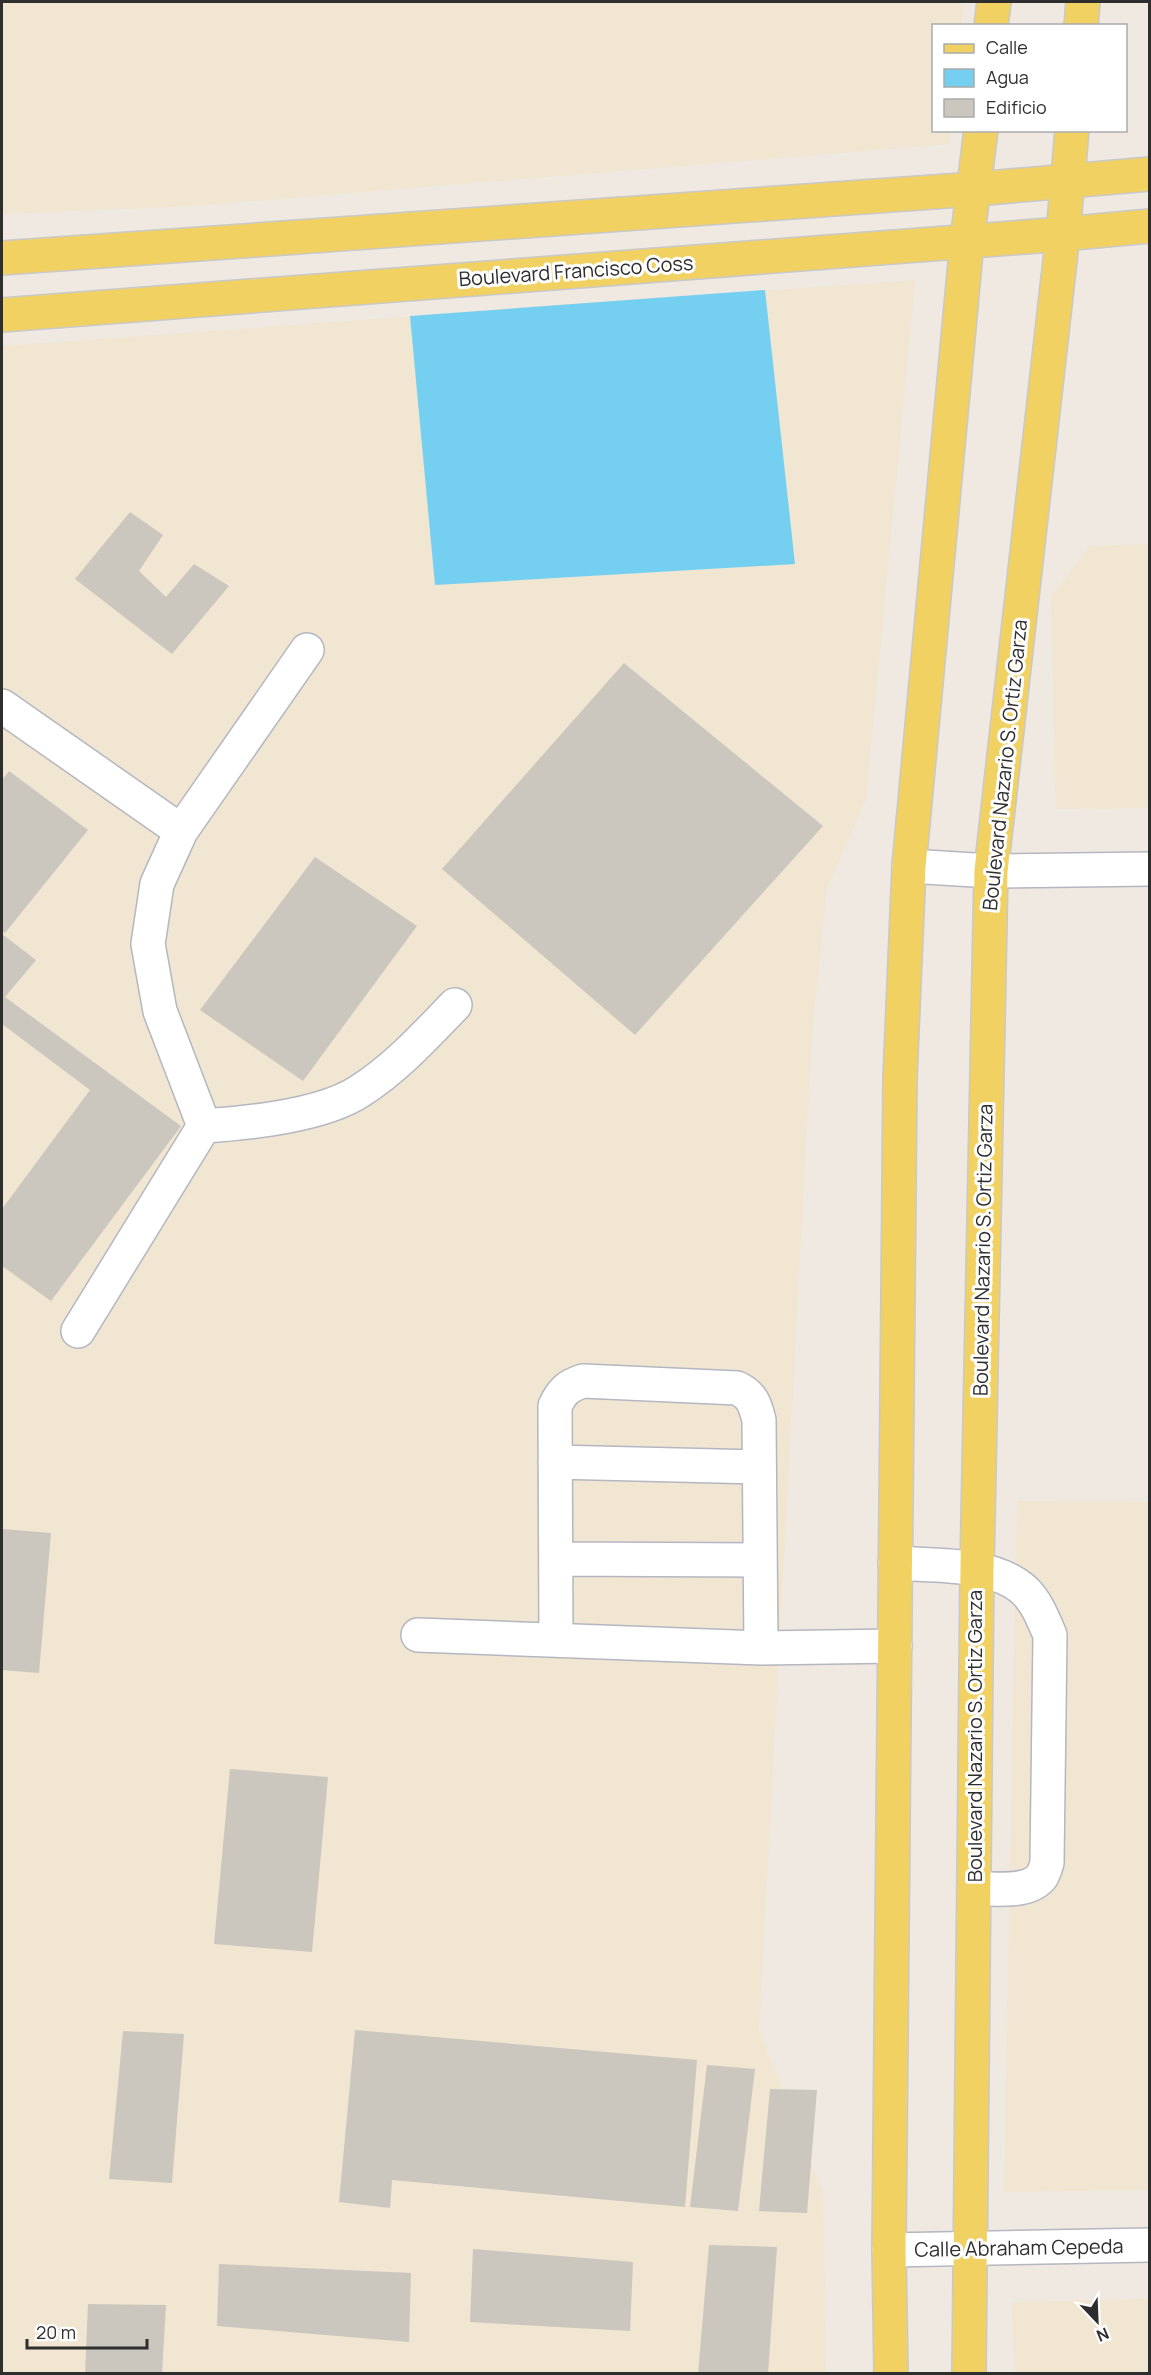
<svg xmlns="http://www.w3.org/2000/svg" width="1151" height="2375" font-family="Manrope,sans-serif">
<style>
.education{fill:#f0e6d1}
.water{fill:#75cff0}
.building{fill:#cbc7bf}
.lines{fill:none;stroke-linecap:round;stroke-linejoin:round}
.minor-casing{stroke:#b4b7c1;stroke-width:36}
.major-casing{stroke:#c9c9c9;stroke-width:36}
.minor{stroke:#fff;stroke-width:33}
.major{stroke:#f2d163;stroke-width:33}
.labels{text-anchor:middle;stroke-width:6;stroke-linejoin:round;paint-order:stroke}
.street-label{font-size:20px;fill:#2e2e2e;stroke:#fff}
</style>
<rect width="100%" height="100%" fill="#efe9e1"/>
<!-- education -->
<path class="education" d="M2,2h962l-3,23 -27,1v104l17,1 -1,13 -757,62 -191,8z
M915,280l-49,519 -40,92 -15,159 -52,979 64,165 3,179 -824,1v-2028z
M1149,544v264l-93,1 -5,-212 38,-51z
M1017,1501l132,1v688l-145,2z
M1149,2299v74h-134l-3,-71z"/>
<!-- water -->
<path class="water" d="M765,290l30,274 -360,21 -25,-269z"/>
<!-- building -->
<path class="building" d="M130,512l33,23 -24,36 27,26 28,-33 35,22 -57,68 -97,-75z
M624,663l199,163 -188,209 -193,-166z
M9,771l79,59 -83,103 -3,-3v-150z
M315,857l102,69 -114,155 -103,-71z
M2,934l34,26 -31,37 176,129 -130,175 -49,-35v-57l88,-119 -88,-66z
M2,1529l49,4 -12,140 -37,-3z
M230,1769l98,8 -16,175 -98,-8z
M355,2030l342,30 -12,147 -293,-27 -2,28 -51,-6z
M123,2031l61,3 -12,149 -63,-4z
M707,2065l48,4 -17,142 -48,-4z
M770,2089l47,1 -10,123 -48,-2z
M709,2245l68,2 -9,127h-70z
M473,2249l160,13 -3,69 -160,-9z
M219,2264l192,9 -2,69 -192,-16z
M88,2304l78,1 -4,69h-77z"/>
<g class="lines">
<!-- minor casing -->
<g class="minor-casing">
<path id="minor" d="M2,706l179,125
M909,866l82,5 159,-2
M204,1126c44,-3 118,-10 156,-35 36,-23 65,-55 95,-86
M78,1331l126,-205 -44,-115 -12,-67 9,-60 24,-53 126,-181
M555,1462l204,5
M556,1559l204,1
M895,1563c40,3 99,-1 130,28 12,12 18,28 25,44l-3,228c-1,4 -3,9 -5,13 -13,18 -48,12 -68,13
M418,1635l343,13 134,-2
M556,1640l-1,-234c7,-15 13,-20 28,-25l154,7c15,7 18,16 22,32l2,228
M889,2250l261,-5"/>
</g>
<!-- major casing -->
<g class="major-casing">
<path id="major" d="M991,26l3,-24
M1081,26l2,-24
M2,258l973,-69 175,-15
M2,315l1061,-81 87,-8
M891,2374l-2,-124 11,-1172 9,-212 58,-625 14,-111
M969,2374l8,-805 14,-698 72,-637 9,-104"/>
</g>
<!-- minor -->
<use href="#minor" class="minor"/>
<!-- major -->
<use href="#major" class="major"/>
</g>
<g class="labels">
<!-- street labels -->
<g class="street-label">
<text transform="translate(576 271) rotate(-4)" y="7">Boulevard Francisco Coss</text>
<text transform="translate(1005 765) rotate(-84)" y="7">Boulevard Nazario S. Ortiz Garza</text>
<text transform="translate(983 1250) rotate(-89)" y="7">Boulevard Nazario S. Ortiz Garza</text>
<text transform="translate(975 1736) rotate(-90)" y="7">Boulevard Nazario S. Ortiz Garza</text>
<text transform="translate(1019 2248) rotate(-1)" y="7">Calle Abraham Cepeda</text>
</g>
</g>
<!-- border -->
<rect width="1151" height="2375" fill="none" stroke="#2e2e2e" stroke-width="6"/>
<!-- legend -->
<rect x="932" y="24" width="195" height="108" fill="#ffffff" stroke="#ababab" stroke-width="1.5"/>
<rect x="944" y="44" width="30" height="9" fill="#f2d163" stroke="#ababab" stroke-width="1.5"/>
<text x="986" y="54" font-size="18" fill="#2e2e2e">Calle</text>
<rect x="944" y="69" width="30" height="18" fill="#75cff0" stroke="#ababab" stroke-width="1.5"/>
<text x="986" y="84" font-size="18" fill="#2e2e2e">Agua</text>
<rect x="944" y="99" width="30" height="18" fill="#cbc7bf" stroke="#ababab" stroke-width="1.5"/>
<text x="986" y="114" font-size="18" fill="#2e2e2e">Edificio</text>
<!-- north arrow -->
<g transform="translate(1097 2321) rotate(157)" stroke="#ffffff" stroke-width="4.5" paint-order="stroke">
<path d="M0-4.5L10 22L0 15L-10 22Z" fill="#2e2e2e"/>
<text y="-9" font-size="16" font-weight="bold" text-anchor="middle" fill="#2e2e2e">N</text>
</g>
<!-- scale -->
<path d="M27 2339v9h120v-9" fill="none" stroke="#2e2e2e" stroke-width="3"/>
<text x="36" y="2339" font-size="18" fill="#2e2e2e" stroke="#ffffff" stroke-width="4.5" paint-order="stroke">20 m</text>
</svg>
